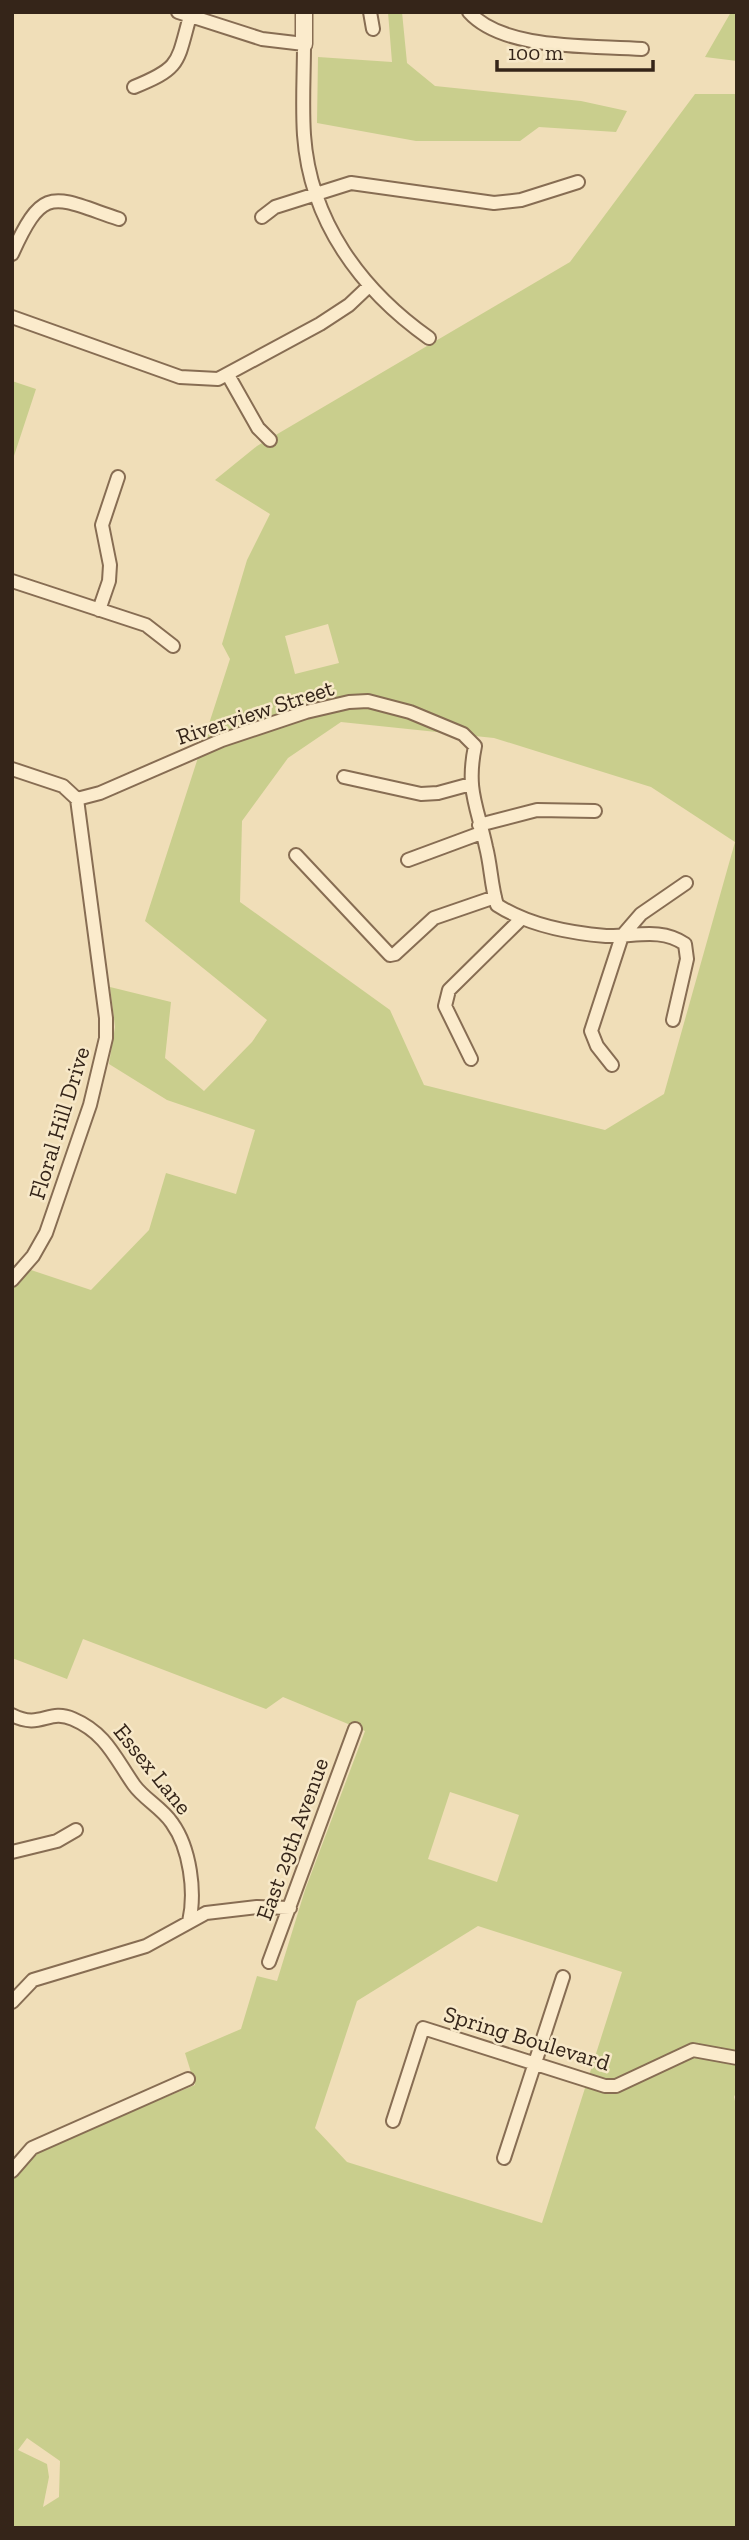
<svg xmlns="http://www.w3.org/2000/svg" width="749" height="2540" font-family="'Zilla Slab',serif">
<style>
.green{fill:#c9ce8d;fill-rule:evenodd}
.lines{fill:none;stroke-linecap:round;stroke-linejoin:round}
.minor-casing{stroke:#876d53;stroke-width:16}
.tertiary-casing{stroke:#876d53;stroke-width:19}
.minor{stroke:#fbebcc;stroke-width:12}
.tertiary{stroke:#fbebcc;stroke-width:16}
.labels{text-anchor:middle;stroke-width:5;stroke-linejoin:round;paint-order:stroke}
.street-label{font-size:23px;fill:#352519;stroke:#f7e8c8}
</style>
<rect width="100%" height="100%" fill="#f0deb8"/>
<!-- green -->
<path class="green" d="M388,12h14l5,51 28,23 146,15 46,10 -11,21 -77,-5 -19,14h-104l-99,-18 1,-66 74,5z
M731,12h6v49l-32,-4z
M695,94h42v1996l-3,7 3,12v419h-725v-352l22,-23 12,-6 149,-62 -10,-32 56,-24 16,-53 20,5 28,-91 60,-159 -82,-34 -17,12 -183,-70 -16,40 -55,-21v-369l19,-19 60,20 58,-60 17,-57 70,21 19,-64 -88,-30 -58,-36 6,-37 -5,-40 61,15 -6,56 39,33 48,-49 15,-22 -122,-99 85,-262 -8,-15 25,-84 23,-46 -55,-34 42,-34 313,-184zM328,624l11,39 -44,11 -10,-38zM341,722l153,16 157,49 84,55 -71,252 -59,36 -181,-45 -34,-75 -150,-108 2,-81 46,-63zM450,1792l69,23 -22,67 -69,-23zM478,1926l144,46 -80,251 -195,-61 -32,-34 42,-127zM27,2438l33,23 -1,36 -16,10 6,-30 -2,-13 -29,-14z
M12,381l24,8 -24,73z"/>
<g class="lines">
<!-- minor casing -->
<g class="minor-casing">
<path id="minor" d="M178,12l84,27 42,5c0,30 -2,61 0,91 6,86 57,155 125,203
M370,12l3,17
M469,12c35,39 123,33 173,37
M134,87c47,-19 43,-24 56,-71
M262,217l13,-10 76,-24 143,20 27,-3 57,-18
M12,254c32,-71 41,-57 107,-35
M12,317l168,60 38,2 102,-55 29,-19 19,-18
M228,375l30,53 12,12
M12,581l134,44 27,21
M99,610l10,-29 1,-16 -8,-40 16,-48
M12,769l51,17 14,13 23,-6 122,-53 84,-28 43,-10 19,-1 42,11 53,22 12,12c-9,44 2,59 11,101 5,19 5,39 11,58 31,20 72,28 109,31 28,1 54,-9 79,8l2,15 -14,61
M344,777l77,17 17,-1 33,-9
M479,825l58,-15 58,1
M296,855l94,100 5,-1 39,-36 61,-21
M408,860l73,-27
M471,1059l-26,-53 4,-16 71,-70
M612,1065l-15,-19 -6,-15 31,-95 19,-22 45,-31
M12,1280l21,-24 13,-23 44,-128 16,-67v-20l-29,-219
M12,1715c29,15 36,-7 61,4 33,14 42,39 61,66 10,14 28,23 38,38 18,25 24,69 17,99
M12,1852l45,-11 19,-11
M269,1962l86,-233
M12,2002l21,-22 113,-34 60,-33 51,-6 33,1
M393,2121l30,-93 182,58h11l77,-36 44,8
M504,2158l59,-181
M12,2171l20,-23 156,-69"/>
</g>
<!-- tertiary casing -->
<g class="tertiary-casing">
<path id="tertiary" d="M304,12v32"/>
</g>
<!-- minor -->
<use href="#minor" class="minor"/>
<!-- tertiary -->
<use href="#tertiary" class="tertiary"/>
</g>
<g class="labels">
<!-- street labels -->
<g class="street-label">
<text transform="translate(255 712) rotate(-18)" y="8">Riverview Street</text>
<text transform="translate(59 1123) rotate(-73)" y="8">Floral Hill Drive</text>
<text transform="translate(153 1769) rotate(51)" y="8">Essex Lane</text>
<text transform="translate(292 1839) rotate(-70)" y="8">East 29th Avenue</text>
<text transform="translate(527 2038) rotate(17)" y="8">Spring Boulevard</text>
</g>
</g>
<!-- border -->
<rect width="749" height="2540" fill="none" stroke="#352519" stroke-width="28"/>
<!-- scale -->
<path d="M497 60v10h156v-10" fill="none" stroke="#352519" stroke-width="3.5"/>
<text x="508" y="60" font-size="21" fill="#352519" stroke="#f7e8c8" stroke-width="5" paint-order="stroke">100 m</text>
</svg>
